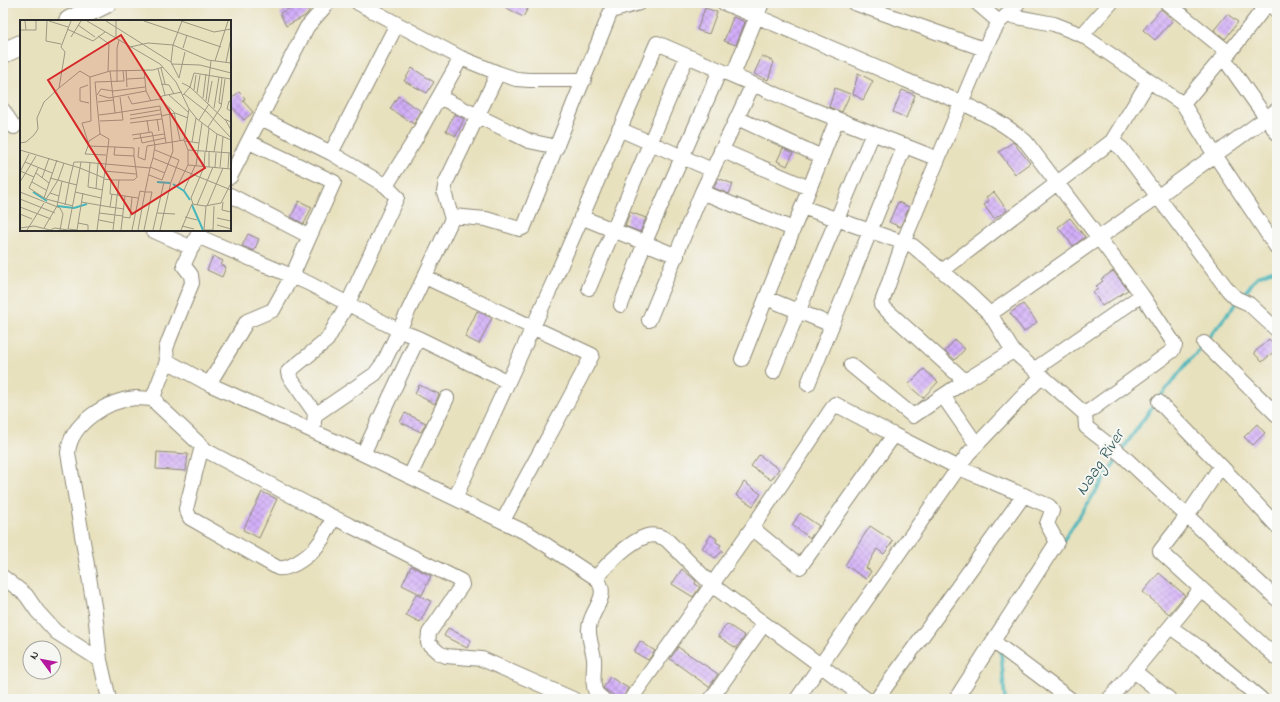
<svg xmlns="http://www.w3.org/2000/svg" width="1280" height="702" font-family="'Indie Flower',sans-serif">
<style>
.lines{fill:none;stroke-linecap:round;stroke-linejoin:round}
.stream{stroke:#46b6bc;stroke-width:3.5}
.building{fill:url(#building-cross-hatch)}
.street-casing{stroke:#8a8674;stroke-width:16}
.secondary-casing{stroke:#8a8674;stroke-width:22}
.street{stroke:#fff;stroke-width:14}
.secondary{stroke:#fff;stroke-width:20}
.labels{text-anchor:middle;stroke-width:4;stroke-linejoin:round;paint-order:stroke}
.water-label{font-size:17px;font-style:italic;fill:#345c5e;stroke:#f6f6f2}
.inset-river{fill:none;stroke:#46b6bc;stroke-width:2}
.inset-road{fill:none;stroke:#9c9883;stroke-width:1}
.view{fill:#d62828;fill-opacity:0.15;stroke:#d62828;stroke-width:2}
.inset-edge{fill:none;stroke:#2b2b2b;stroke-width:2}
</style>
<defs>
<pattern id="building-cross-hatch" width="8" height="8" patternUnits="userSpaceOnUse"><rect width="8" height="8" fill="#d3aff9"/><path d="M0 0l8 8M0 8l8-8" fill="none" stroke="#ab8fca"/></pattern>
</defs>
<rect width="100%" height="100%" fill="#f6f6f2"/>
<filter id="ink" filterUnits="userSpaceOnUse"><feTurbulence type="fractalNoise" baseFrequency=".025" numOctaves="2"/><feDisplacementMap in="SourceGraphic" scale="8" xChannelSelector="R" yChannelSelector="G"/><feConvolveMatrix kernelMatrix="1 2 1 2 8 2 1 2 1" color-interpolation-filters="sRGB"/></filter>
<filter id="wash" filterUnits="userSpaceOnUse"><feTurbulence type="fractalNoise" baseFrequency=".012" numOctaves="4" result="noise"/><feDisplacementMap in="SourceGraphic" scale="16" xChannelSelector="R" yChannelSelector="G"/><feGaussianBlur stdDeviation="0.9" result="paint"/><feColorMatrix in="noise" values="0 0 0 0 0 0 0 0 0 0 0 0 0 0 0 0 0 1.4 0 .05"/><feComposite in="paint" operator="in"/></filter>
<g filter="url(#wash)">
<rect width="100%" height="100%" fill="#e8e1be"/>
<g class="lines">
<!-- stream -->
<path class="stream" d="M1241,297l17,-21 19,-7
M1206,341l31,-39
M1159,398l43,-53
M1122,450l33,-47
M1061,544l58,-88
M1001,652l4,47"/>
</g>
<g id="blocks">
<!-- building -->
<path class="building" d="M301,3h4l4,8 -4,5 -19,10 -6,-13z
M498,3h33l-8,14z
M705,8l12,4 -8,22 -12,-4z
M1161,9l12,11 -18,20 -12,-10z
M1227,14l11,8 -13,17 -11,-9z
M733,17l12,5 -9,23 -12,-4z
M762,56l12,6 -6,18 -14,-6z
M412,68l22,14 -7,11 -23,-12z
M858,73l15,8 -10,19 -10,-6z
M835,88l15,6 -8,18 -13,-5z
M902,90l13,5 -9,23 -13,-6z
M239,92l6,6 -2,3 10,11 -9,8 -14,-15v-5z
M398,96l23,15 -7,13 -24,-15z
M454,114l10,5 -8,17 -10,-5z
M1013,142l17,21 -15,11 -16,-22z
M783,148l10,5 -6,13 -10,-5z
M718,178l15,6 -4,10 -15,-6z
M994,192l13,18 -13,9 -10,-14 5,-4 -3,-4z
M299,201l13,6 -8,17 -13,-7z
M898,202l11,5 -9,20 -11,-5z
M630,212l16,6 -6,14 -15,-6z
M1070,218l15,19 -12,9 -15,-19z
M248,234l11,5 -5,12 -12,-5z
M213,256l10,5 -2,4 5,2 -4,10 -15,-7z
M1113,271l15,19 -26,16 -9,-14 5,-3 -2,-3 7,-5 -2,-2z
M1023,304l14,18 -13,10 -14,-19z
M477,311l15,7 -13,26 -14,-7z
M1269,339l8,10 -15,13 -8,-9z
M955,340l10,9 -10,11 -10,-9z
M924,369l14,13 -15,16 -15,-13z
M419,385l20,9 -4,10 -20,-10z
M405,413l21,10 -5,9 -21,-10z
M1257,424l8,9 -12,12 -9,-8z
M157,452l31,2 -2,17 -30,-2z
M759,455l20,14 -8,11 -20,-14z
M744,482l17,12 -8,12 -17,-11z
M262,492l15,7 -18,39 -16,-8z
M800,513l19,13 -9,12 -18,-13z
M870,526l23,15 -9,13 -7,-5 -11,19 5,3 -5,8 -21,-14z
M711,535l6,4 -1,3 5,3 -2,3 4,3 -8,7 -13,-10z
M411,566l20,10 -9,19 -20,-10z
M682,569l14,12 -1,3 5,3 -7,10 -21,-13z
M1159,573l26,22 -16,19 -26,-22z
M416,594l15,7 -11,21 -14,-7z
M727,624l18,12 -9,12 -18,-12z
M448,628l23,12 -4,8 -23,-12z
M640,641l15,10 -7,9 -14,-8z
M678,647l40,27 -9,13 -39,-28z
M610,677l18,11 -5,11h-4l-16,-11z"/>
</g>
</g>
<g filter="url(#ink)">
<use href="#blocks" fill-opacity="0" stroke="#8a8674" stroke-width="1"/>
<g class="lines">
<!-- street casing -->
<g class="street-casing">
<path id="street" d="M358,3l103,55 37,15 18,6 13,1h55
M724,3c61,25 121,51 181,77 40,16 89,33 121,62l116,153 33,50 -3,6 -87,63
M854,3l130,46
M977,3l22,19
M1167,3l62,50
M1271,3l6,9
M1007,15l11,-12
M1082,35l101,69 40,-47 6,-4 39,-50
M1223,57l54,76
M733,75l29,-72
M439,97l90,44 28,6
M1183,104l32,51 62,93
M3,110l11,17
M261,118l70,35 55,33
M737,118l85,39
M619,129l93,41
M1112,141l37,-60
M249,142l85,40 -42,94 -19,34 -26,11 -38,63 154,70 168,81 65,43c16,18 -6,32 -7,50 -1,10 4,21 5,31 1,11 -3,23 2,34 2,2 4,4 7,6
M721,150l88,38
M331,153l66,-129
M230,177l77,-150 21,-24
M702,192l91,37
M230,195l79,41
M802,207l35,-88
M452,216l34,3 34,10 4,-2 87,-216 28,-8
M581,217l96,39
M152,230l40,18
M200,230l-3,6 111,47 92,48 18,7 90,44 49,-108 100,-231 137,59 144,57 46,-110 15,-27 8,-7 47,9 28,11 29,-32
M197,236l-13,28v2l7,9 1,8 -23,57 -3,9 1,12 -13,34 3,9 50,47 104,55 150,75 1,4 -33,48 -1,10 11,10 7,3 36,3 91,40
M942,271l170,-130 10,8 106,141 8,8 13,6 28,26
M425,277l167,78c-28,56 -60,110 -89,166
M589,288l98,-232
M766,298l66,27 73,-180
M621,305l24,-63 75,-172
M649,320l53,-128 51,-108
M1204,343l73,72
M742,359l60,-152 111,39 55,47 22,21
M167,361l42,23
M851,365l62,51 52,-35 -84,-76 22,-62 35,-84
M1035,369l107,-74
M773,372l100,-239
M1042,376l43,38 1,13 36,28 65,61 -27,35 117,107
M965,381l48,-30
M808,384l24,-59
M943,396l34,49
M1159,402l62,64
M315,415l60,-41 9,-12 68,-143 -8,-27 2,-10 52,-109
M313,431l2,-18 -26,-37 -1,-4 39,-32 21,-37 49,-106 -11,-11 28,-45 47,-83
M894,435l-59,-31 -83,124 48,39 94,-132 65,33 90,38 3,5 -5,13 10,18 -100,155
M202,446l-16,63 4,9 88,50c14,2 35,-15 42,-26 6,-7 9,-17 14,-25
M363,454l55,-116
M410,476l37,-78
M455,498l53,-116
M1277,526l-56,-60 -34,50 90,83
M3,577l23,18 11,16 19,21 44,28
M596,578c11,-14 34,-37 51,-42 7,-2 12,0 19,3l46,46 154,114
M1170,627l30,21 61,51
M994,642l76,57
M109,699l-9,-39 -5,-48 -27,-159c2,-30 40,-53 68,-55 6,0 12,1 18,1
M631,699l121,-171
M711,699l53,-75
M797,699l171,-245 74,-78 -29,-25 -23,-37 167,-117 120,-87
M877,699l147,-204
M1109,699l25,-28
M1169,699l-35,-28 67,-82"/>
</g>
<!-- secondary casing -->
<g class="secondary-casing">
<path id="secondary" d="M69,21l37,-18
M3,53l18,-8"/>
</g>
<!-- street -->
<use href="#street" class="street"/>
<!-- secondary -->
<use href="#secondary" class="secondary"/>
</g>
</g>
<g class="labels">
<!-- water labels -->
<g class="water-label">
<text transform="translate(1099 462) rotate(-57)" y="6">Naag River</text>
</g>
</g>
<!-- overview -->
<g transform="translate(20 20)">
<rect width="211" height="211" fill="#e8e1be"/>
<path class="inset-river" d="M137,162l13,1M153,164l11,7 6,9M13,172l14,9M172,185l11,25M37,186l17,2 13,-4"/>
<path class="inset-road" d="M27,1l-1,20 15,3M29,1l19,6M67,1l73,43 16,18 13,27 8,10 20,15 14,6M86,1l65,41M124,1l77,26M161,1l33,11 17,-3M162,1l-9,24 -2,17 8,16 6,-26M58,5l17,12M47,9l26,12 12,-9M0,10h6l-1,-9M6,10h10v-9M78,16l11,8 -1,27M51,17l10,-16M96,19v-18M110,27l18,-4 25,2 35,15 23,3M163,28l4,-13M195,41l13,-40M206,42l5,-24M151,44l29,1 31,8M143,47l-10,3 -43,1 5,42 45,-7 6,37 18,-3 4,10 43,3M141,48l4,16M124,49l2,22 5,10M138,49l7,26M106,50l1,17M202,58l-3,25 3,1M107,59l18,-1M97,62v-34l2,-8M162,63l8,4 4,-14 37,6M141,64l8,1 5,9M68,65l-8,3v13l9,2M39,68l6,-36 -4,-5 10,-26M174,70l2,-15M177,73l3,-18M164,74l23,18 24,26M77,75l4,-6 12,2 32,-4M79,75l10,3 37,-7M149,75l19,17M163,75l7,-8 34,32 7,3M108,76l4,8 28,-5 14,13 6,28M183,78l3,-24M140,79l2,-3 20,-4M186,81l5,-40M78,82l15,-2M211,82l-2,-1 -2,8 4,2M188,83l4,-22M194,88l5,-31M79,95l16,-2M110,95l30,-5M141,96l14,-3 13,5M110,99l31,-5M137,99l2,12M205,99l6,11M127,100l2,12M179,100l10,-16M80,101l23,-1 -3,-23M110,103l32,-4M188,107l13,-20 4,-28M120,114l2,9 23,-5M112,115l20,-3 3,14 -2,12M113,119l31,-5M164,120l5,-31M165,121l14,2 3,-20M68,122l-6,-19 9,-2 -1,-44 20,-6M172,122l4,-24M0,123l6,-1 8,-7 4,-6 -1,-11 7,-16 15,-14 21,-17 10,6M68,126l1,-5 11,-7 -5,-52 29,-1 -1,-11M119,127l-1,10 7,3 2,-14 19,-3M0,130l60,18 1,-6h2l67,6 3,-10 78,32M135,130l24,10 -8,22 -11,48M168,130v15l43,4M186,132l3,-24M194,132l3,-18M86,135l-21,-1 3,-8 27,1M5,142l27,11M70,143l-2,24 15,3M176,146l3,-23M130,147l15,6M184,147l1,-15M189,147v-15M195,147l1,-14M200,147l3,-30M18,148l-9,20 17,11M208,148l1,-15M0,151l14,6M85,151l31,3M0,152l9,-18M16,153l13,10M129,155l13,5 11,-29 -4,-44M22,158l7,-20M30,158l19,5 -4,22M84,159l7,1 -1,14 15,2M91,160h23l3,-3 -3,-21 -20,-1 1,-8 19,1v8M0,162l16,-26M12,162l14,8M57,165l-8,-2 5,-21h7M158,165l10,-20M76,169l2,-26M164,170l11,-24M0,172l40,16 3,6 -3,16M55,172l26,6M30,173l8,-13 6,-17M92,174l-2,13 14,2M39,176l-9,-3 -4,6 27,7M24,178l13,-38M0,179l35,14M61,182l29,5M203,182l-1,8 9,2M173,184l-2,-6 13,-31M177,185l16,-38M186,186l-2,24h9M187,186l16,-38M0,187l31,12M79,193l24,3M137,193l18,1M0,194l12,5M103,197l7,1 2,-21M165,197l12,3M197,198l14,3M79,200l15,3M58,203l10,2v5M197,205l14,4M162,206l12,3M0,208l14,-2 16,4 5,-2 13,2M24,208l13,-22 5,-25M7,210l17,-27M57,210l-9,-1 12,-61 24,10 5,-39 -9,-5M57,210l6,-37M77,210l7,-52M93,210l6,-50M101,210l4,-34 13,2M112,210l8,-39 5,1 5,-24M118,210l7,-38h7l-8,38M133,210l11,-48M161,210l11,-26 13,2 16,-3 10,-20M193,210l1,-24"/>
<path class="view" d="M101,15l84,133 -73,46 -84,-134z"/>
<rect width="211" height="211" class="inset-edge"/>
</g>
<!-- margin -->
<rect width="1280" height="702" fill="none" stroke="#f6f6f2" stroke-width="16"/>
<!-- north arrow -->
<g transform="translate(42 660) rotate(302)"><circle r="19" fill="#f6f6f2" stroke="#a5a5a2"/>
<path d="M0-3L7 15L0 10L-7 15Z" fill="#b5179e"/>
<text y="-6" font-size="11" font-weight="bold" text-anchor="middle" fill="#2b2b2b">N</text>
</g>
</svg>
